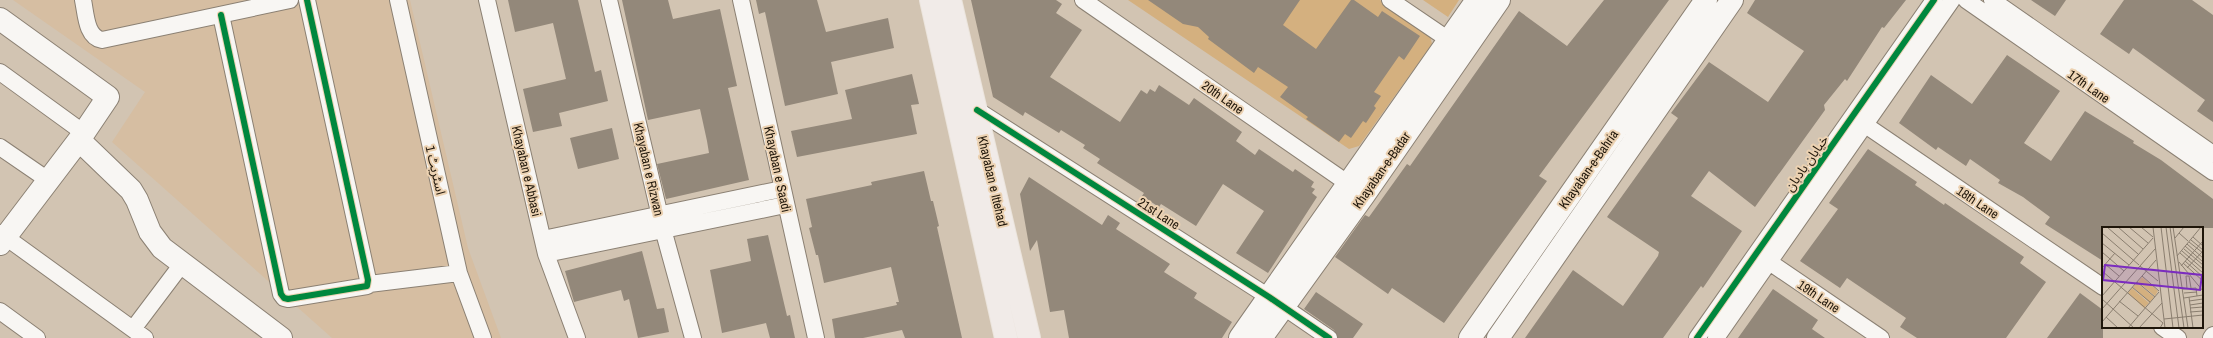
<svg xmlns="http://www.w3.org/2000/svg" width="2213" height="338" font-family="'Archivo Narrow','Noto Sans Arabic',sans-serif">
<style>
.built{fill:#d6bea2}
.green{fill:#d4b07f}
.building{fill:#93887a}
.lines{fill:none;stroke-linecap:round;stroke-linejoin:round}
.street-casing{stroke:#8b8073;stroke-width:18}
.secondary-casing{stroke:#8b8073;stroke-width:24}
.primary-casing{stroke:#ebe4dc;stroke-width:24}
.street{stroke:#f8f6f3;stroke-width:16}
.secondary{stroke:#f8f6f3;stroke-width:22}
.primary{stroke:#f1ebe8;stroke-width:22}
.cycleway-casing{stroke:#ecd2b2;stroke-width:8}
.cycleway{stroke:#00873e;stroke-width:6}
.labels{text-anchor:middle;stroke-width:4;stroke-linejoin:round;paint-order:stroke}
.street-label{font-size:13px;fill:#1f160a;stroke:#ecd2b2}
.inset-road{fill:none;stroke:#8a7e6f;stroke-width:1}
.view{fill:#7b2cbf;fill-opacity:0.15;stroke:#7b2cbf;stroke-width:2}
.inset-edge{fill:none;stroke:#1f160a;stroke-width:2}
</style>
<rect width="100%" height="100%" fill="#d2c4b2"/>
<!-- built -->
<path class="built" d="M13,0h397l58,248 33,90h-169l-220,-196 33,-50z"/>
<!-- green -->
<path class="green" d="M1128,0h252l50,35 2,9 -73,102 -10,3z
M1423,0h36l-11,17z"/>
<!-- building -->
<path class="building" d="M508,0h70l17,72 6,-2 7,31 -49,12 3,13 -29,6 -10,-43 43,-10 -13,-56 -38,9z
M622,0h46l5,19 47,-10 17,77 -9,2 21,92 -83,19 -9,-35 52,-11 -2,-12 -7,-32 -52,11z
M756,0h61l9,32 62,-14 6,30 -63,14 7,32 -53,12 -20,-94 -6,2z
M971,0h85l6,4 -6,9 26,17 -32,47 70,45 21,-32 6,4 3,-5 5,3 4,-7 30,20 5,-7 48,34 -6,9 19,14 4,-6 34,23 2,-3 19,13 -3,5 4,2 -3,4 5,4 -49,76 -32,-20 28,-42 -41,-27 -27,42 -35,-22 -2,3 -17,-11 2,-3 -47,-30 3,-4 -17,-11 2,-3 -24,-15 -2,3 -34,-21 -2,4 -30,-19z
M1148,0h152l-17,25 33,24 35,-49h3l24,17 4,-6 38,25 -16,24 -5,-4 -25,36 7,4 -7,10 2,2 -10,15 -3,-2 -12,17 -6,-4 -6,8 -33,-23 2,-2 -28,-20 8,-10 -30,-20 -4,6 -46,-34 1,-2 -11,-10 -15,-3z
M1604,0h65l-130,176 8,5 -103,142 -52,-35 -4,6 -53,-37 30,-42 4,2 38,-53 3,2 109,-155 48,35z
M1755,0h151l-22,28 -2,-1 -35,54 -2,-2 -21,26 1,5 -70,97 -46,-36 -18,25 51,35 -39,57 -2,-2 -38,52h-138l48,-68 50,36 35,-50 1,-4 -52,-35 71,-99 -7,-5 38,-51 59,40 36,-51 -57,-38z
M2031,0h35l-11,16z
M2124,0h68l21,15v107l-16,-11 8,-11 -72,-52 -4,6 -29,-20z
M2007,55l53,36 -36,52 27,18 34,-50 49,30 -1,2 28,17 52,39v29h-110v33l-58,-37 5,-7 -27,-20 -25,-14 2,-3 -30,-21 -4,7 -28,-19 -2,3 -37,-27 32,-48 41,29z
M912,74l7,30 -8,1 6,29 -120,23 -6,-26 61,-12 -7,-29z
M612,128l7,31 -41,10 -8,-31z
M1868,149l49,33 -2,3 29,20 1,-2 79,54 -4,6 26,19 -40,56h-89l-17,-11 6,-9 -59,-40 -7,10 -40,-27 38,-52 -9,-6z
M924,171l7,30h2l6,25 -2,1 25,111h-57l-3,-8 -39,8h-28l-3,-19 65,-14 -1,-3h3l-8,-35 -67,16 -6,-28h-2l-7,-27 3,-1 -6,-28 66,-14 -1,-3z
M1029,177l73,48 6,-10 12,8 -4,6 54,35 -6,8 33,21 -3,5 38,24 -10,16h-153l-5,-28 -14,2 -13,-72 -7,11 -10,-57z
M768,235l19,81 3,-1 5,23h-25l-4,-15 -44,10 -12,-63 41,-9 -4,-22z
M642,251l15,58 7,-1 5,24 -31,6 -9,-39 -5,2 -3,-11 -47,12 -9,-31z
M1773,289l45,31 -6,9 13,9h-87z
M1316,292l47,32 -10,14h-15l-4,-8 -30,-21z
M2080,293l23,17v28h-56z"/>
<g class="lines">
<!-- street casing -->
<g class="street-casing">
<path id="street" d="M83,0c3,14 3,37 19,40l188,-40
M398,0l61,273 24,65
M487,0l59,254 31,84
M609,0l54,229 30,109
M741,0l75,338
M1083,0l273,189
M1390,0l59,40
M1966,0l247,172
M1992,0l221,154
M221,15l60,279 3,4 4,1 79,-13 1,-6 -61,-280
M0,72l84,61
M977,110l292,187 60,41
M1858,120l245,167
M0,147l48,33
M0,233l145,105
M543,239l239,-50
M546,254l239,-49
M1762,257l119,81
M369,284l90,-11
M0,311l37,27
M2162,327l16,11
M133,329l49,-65
M1697,338l237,-338
M1716,338l236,-338
M2211,338l2,-3"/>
</g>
<!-- secondary casing -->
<g class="secondary-casing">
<path id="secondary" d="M0,19l108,78 -29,43 -79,104
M79,140l52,50 6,10 13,32 12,16 119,90
M1240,338l237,-338
M1261,338l103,-143 135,-195
M1470,338l236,-338
M1498,338l234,-338"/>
</g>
<!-- primary casing -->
<g class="primary-casing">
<path id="primary" d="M931,0l75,338
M950,0l79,338"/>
</g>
<!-- street -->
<use href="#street" class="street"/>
<!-- secondary -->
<use href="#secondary" class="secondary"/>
<!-- primary -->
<use href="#primary" class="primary"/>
<!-- cycleway casing -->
<g class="cycleway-casing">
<path id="cycleway" d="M221,15l60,279 3,4 4,1 79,-13 1,-6 -61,-280
M977,110l292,187 60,41
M1697,338l237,-338"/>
</g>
<!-- cycleway -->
<use href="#cycleway" class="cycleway"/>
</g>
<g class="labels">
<!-- street labels -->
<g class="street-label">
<text transform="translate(2089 86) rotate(35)" y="5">17th Lane</text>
<text transform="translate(1223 97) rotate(35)" y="5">20th Lane</text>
<text transform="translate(1806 163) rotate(-55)" y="5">خیابان بادبان</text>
<text transform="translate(649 169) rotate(77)" y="5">Khayaban e Rizwan</text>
<text transform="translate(778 169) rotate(78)" y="5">Khayaban e Saadi</text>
<text transform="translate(1588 169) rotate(-55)" y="5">Khayaban-e-Bahria</text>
<text transform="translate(436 170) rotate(77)" y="5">اسٹریٹ 1</text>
<text transform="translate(1381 170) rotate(-55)" y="5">Khayaban-e-Badar</text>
<text transform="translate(527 171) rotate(77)" y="5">Khayaban e Abbasi</text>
<text transform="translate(993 181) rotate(77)" y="5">Khayaban e Ittehad</text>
<text transform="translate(1978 202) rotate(34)" y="5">18th Lane</text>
<text transform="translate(1159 213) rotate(33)" y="5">21st Lane</text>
<text transform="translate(1819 296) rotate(34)" y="5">19th Lane</text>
</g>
</g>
<!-- overview -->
<g transform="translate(2102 227)">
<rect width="101" height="101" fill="#d2c4b2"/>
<path d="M40,50l16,14 -3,5 -17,-14zM35,56l17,14 -4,6 -17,-16zM30,61l17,15 -5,5 -16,-15z" fill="#d4b07f"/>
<path class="inset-road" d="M5,0l31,27M16,0l25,22M27,0l19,16M39,0l12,10M51,0l12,101M59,0l12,101M64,0l13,101M68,0l14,101M71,0l15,101M0,6l37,32M77,6l9,8M91,10l10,9M73,11l9,-11M89,13l12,10M87,15l14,11M0,16l27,22M85,17l16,14M83,19l18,16M82,22l19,16M80,24l21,18M0,25l22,19M78,26l23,20M75,29l24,-29M83,34l18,16M77,35l24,29M81,36l20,18M3,37l14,12M38,39l18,15M79,39l22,-25M0,41l13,-15M85,41l16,-17M0,44l61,52 -3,5M40,49l17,15M35,55l18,15M30,60l18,15M81,62l13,-1 1,8M85,62l-1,-13h3l2,12M82,66l13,-1M0,69l51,-58M87,70l4,31M82,71l19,-3M0,72l32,29M17,74l19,15M87,74l14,-2M88,78l13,-2M88,81l13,-1M0,82l53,-60M88,85l13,-1M4,90l12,11M62,92l39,-4M0,95l54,-62M26,101l31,-36M37,101l23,-25"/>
<path class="view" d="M3,38l97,10 -2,15 -97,-10z"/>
<rect width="101" height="101" class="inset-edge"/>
</g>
</svg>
